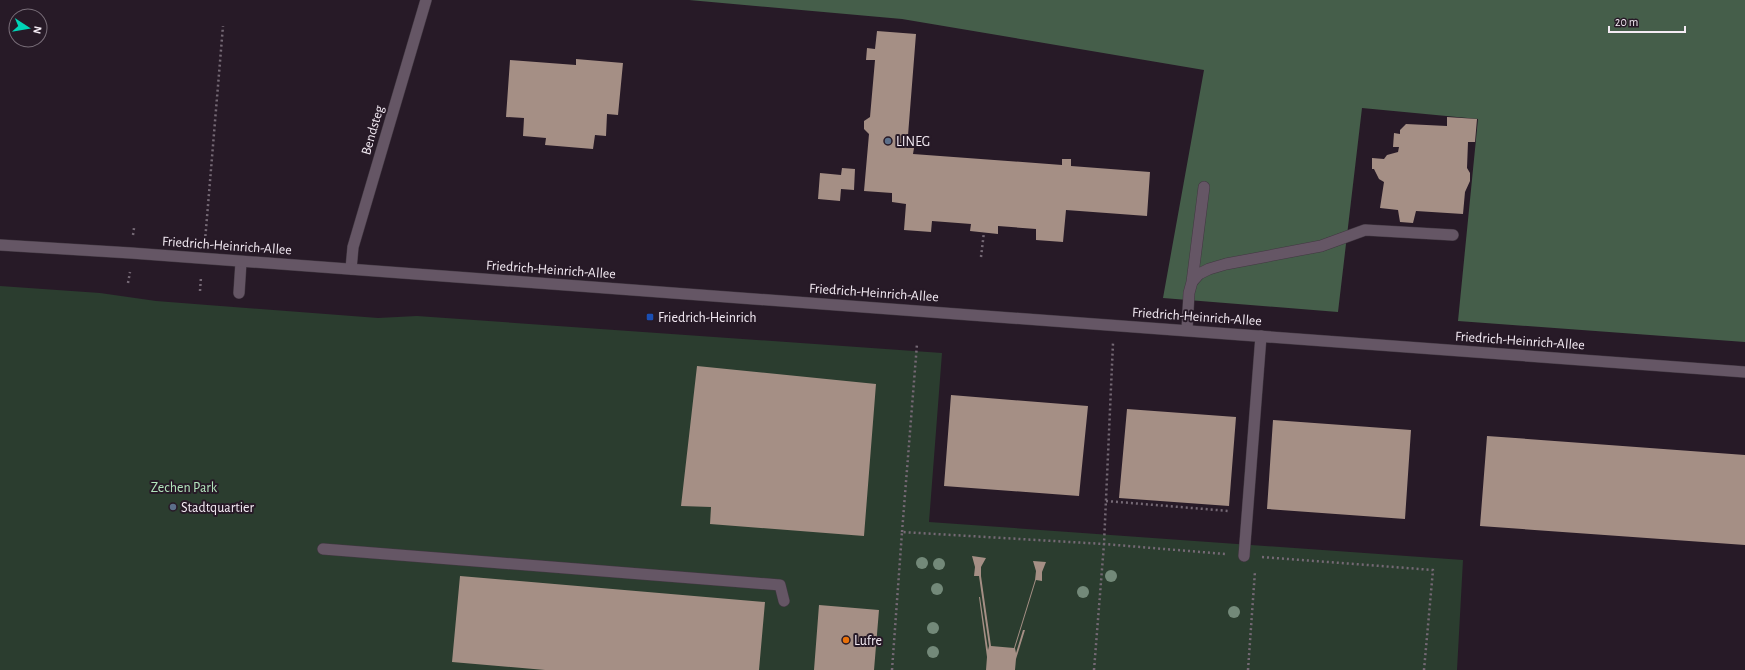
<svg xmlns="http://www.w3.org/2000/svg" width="1745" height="670" font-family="'Alegreya Sans',sans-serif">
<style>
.green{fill:#2b3d2f}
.forest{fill:#455e4a}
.building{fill:#a58f85}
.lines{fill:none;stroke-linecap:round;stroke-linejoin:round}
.service-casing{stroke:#423842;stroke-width:12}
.minor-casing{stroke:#423842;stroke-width:12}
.secondary-casing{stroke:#423842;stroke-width:12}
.path{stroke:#756975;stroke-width:2.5;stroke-dasharray:2 3;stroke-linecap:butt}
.service{stroke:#655665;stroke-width:11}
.minor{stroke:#655665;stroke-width:11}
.secondary{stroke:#655665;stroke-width:11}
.tree{fill:#738979}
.service-dot{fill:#5c6f8a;stroke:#271a27;stroke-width:1.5}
.transit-dot{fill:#1a4fb4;stroke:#271a27;stroke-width:1.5}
.food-dot{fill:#e8710a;stroke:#271a27;stroke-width:1.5}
.labels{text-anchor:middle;stroke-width:4;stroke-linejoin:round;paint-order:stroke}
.street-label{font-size:14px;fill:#f4ebf4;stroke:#271a27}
.poi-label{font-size:14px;fill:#f4ebf4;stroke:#271a27;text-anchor:start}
.park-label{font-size:14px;fill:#b2e4bc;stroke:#271a27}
</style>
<rect width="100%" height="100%" fill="#271a27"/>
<!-- green -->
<path class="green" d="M0,286l100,7 56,8 222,17 39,-2 525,37 -13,169 534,38 -6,110h-1457z"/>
<!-- forest -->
<path class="forest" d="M689,0h1056v342l-287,-21 20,-202 -116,-11 -24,204 -175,-14 41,-228 -302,-51z"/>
<!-- building -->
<path class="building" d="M877,31l39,3 -9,114h7l-1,6 149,11v-6h9v7l79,6 -3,44 -81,-6 -3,32 -27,-2v-11l-38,-3v8l-28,-3 1,-7 -39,-3 -1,11 -27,-2 2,-26 -14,-2v-9l-28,-2 5,-57 -5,-5v-8l6,-4 5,-57h-9l1,-12 8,1z
M576,59l47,4 -5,52 -11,-1 -1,22 -11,-1 -2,14 -48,-4 1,-7 -23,-2 1,-18 -18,-1 4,-57 66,5z
M1447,117l30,2 -2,23h-7l-1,26 3,5v8l-5,11 -2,22 -47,-3 -3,12 -13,-1 -2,-12 -18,-2 4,-26 -5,-3 -5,-10h-2v-11l12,1 3,-4 11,-3 1,-5h-6l1,-14 6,1v-4l6,-6 41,2z
M842,168l13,1 -1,21 -13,-1 -1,12 -22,-2 2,-26 21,2z
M697,366l179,18 -12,152 -154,-12 1,-17 -30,-1z
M951,395l137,11 -9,90 -135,-10z
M1127,409l109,8 -7,89 -110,-8z
M1273,420l138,10 -6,89 -138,-10z
M1487,436l258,19v90l-265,-19z
M972,556l14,2 -5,9v9l10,70 23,2 21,-68 1,-9 -3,-10 13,1 -4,10v9l-6,-1 -21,68 1,5 7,-23h2l-9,29 -1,11h-29l1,-13 -8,-60h1l8,53 1,-4 -10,-70h-5l1,-9z
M460,576l305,26 -6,68h-214l-93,-8z
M819,605l60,5 -5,60h-60z"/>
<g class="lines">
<!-- service casing -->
<g class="service-casing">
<path id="service" d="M1192,282l12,-95
M239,293l2,-31
M1187,330l2,-37 3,-11 7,-8 10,-5 17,-5 95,-18 44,-16 88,5
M323,549l457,36 4,16
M1244,556l17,-220"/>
</g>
<!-- minor casing -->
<g class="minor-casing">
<path id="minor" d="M351,269l2,-22 73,-247"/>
</g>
<!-- secondary casing -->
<g class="secondary-casing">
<path id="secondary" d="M0,245l131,8 1614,119"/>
</g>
<!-- path -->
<path class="path" d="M133,235l1,-7
M205,241l18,-215
M981,257l3,-25
M128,283l2,-11
M200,291l1,-14
M1106,501l123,10
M902,532l15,-188
M1262,557l171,13 -9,100
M892,670l10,-138 202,12 121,10
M1094,670l10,-126 9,-201
M1248,670l7,-99"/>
<!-- service -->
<use href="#service" class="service"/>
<!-- minor -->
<use href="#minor" class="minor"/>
<!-- secondary -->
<use href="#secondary" class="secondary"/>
</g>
<!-- trees -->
<g class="tree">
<circle cx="922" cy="563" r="6"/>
<circle cx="939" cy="564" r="6"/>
<circle cx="1111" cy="576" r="6"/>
<circle cx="937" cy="589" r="6"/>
<circle cx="1083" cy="592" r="6"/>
<circle cx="1234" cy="612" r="6"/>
<circle cx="933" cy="628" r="6"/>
<circle cx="933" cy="652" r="6"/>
</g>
<!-- markers -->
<g class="service-dot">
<circle cx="888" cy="141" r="4"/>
<circle cx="173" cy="507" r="4"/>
</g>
<rect class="transit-dot" x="646" y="313" width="8" height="8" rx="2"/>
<circle class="food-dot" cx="846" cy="640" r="4"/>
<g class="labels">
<!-- street labels -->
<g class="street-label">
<text transform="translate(372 130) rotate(-74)" y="5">Bendsteg</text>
<text transform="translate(227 245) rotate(4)" y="5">Friedrich-Heinrich-Allee</text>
<text transform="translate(551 269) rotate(4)" y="5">Friedrich-Heinrich-Allee</text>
<text transform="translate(874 292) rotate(4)" y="5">Friedrich-Heinrich-Allee</text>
<text transform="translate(1197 316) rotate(4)" y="5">Friedrich-Heinrich-Allee</text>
<text transform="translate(1520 340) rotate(4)" y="5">Friedrich-Heinrich-Allee</text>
</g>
<!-- poi labels -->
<g class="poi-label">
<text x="896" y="146">LINEG</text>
<text x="658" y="322">Friedrich-Heinrich</text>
<text x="181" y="512">Stadtquartier</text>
<text x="854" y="645">Lufre</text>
</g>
<!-- park labels -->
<g class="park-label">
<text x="184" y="492">Zechen Park</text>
</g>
</g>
<!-- north arrow -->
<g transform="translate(28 28) rotate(102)"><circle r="19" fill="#271a27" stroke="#796e79"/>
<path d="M0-3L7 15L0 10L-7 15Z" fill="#00d5b7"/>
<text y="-6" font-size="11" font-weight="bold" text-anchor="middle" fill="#f4ebf4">N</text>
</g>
<!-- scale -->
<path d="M1609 26v6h76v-6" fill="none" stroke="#f4ebf4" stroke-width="2"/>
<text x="1615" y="26" font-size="12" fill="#f4ebf4" stroke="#271a27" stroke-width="3" paint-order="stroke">20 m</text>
</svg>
